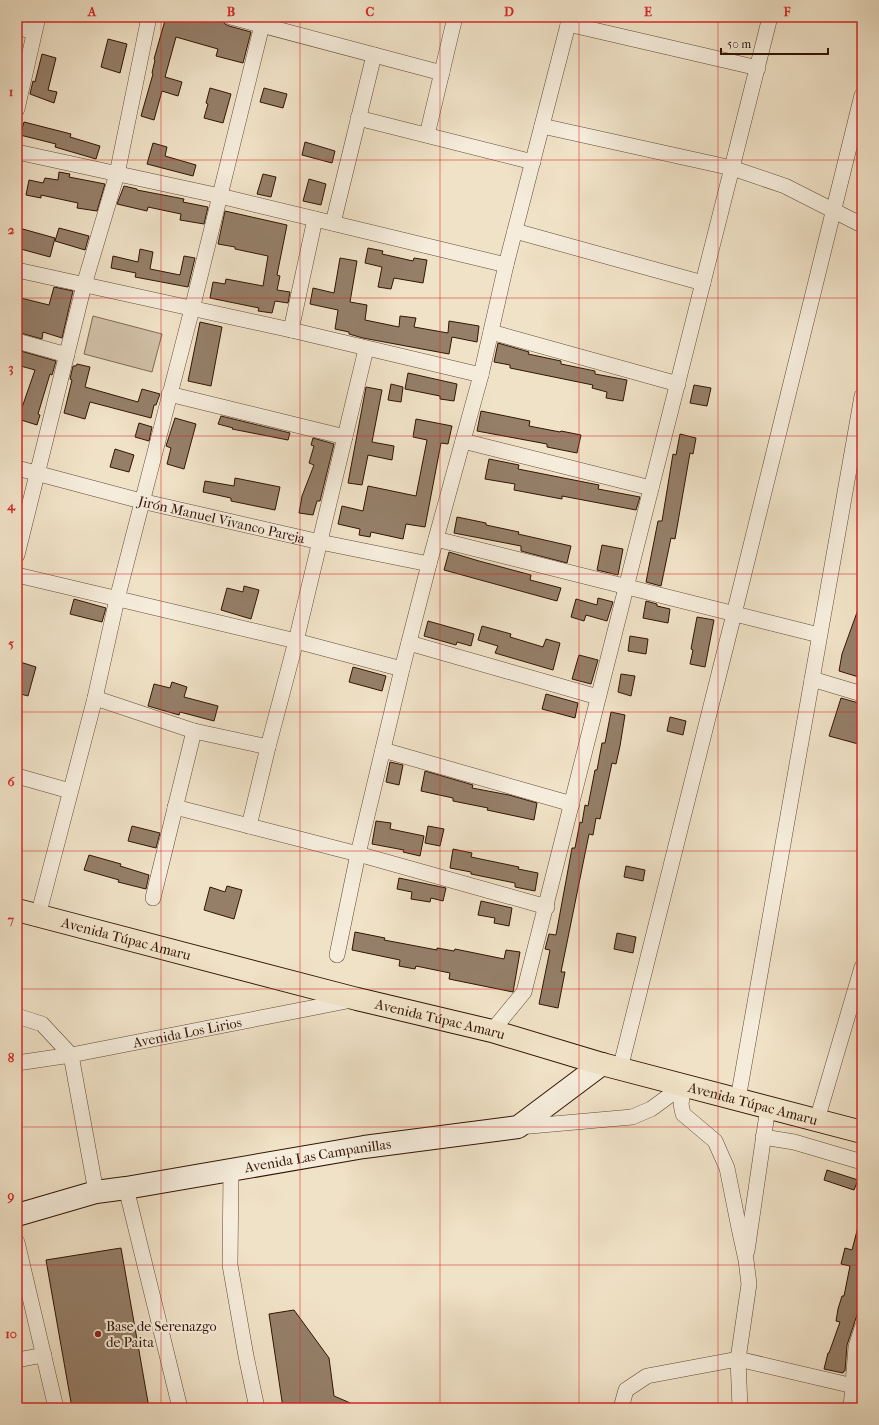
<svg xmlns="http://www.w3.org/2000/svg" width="879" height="1425" font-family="'IM FELL French Canon',serif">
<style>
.green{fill:#d0bfa6;stroke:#816a54}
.building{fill:#957f69;stroke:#321403}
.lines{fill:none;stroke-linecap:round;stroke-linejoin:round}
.street-casing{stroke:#624834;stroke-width:16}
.secondary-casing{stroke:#321403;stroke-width:24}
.primary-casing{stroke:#321403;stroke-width:24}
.street{stroke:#f5ecdb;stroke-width:15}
.secondary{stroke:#f5ecdb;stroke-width:22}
.primary{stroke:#f0e2c7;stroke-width:22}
.grid{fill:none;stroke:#d62828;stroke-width:1;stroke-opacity:0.55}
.poi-dot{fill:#8f2418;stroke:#f5ecdb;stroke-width:1.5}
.labels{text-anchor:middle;stroke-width:4;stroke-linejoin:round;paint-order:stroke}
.street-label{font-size:14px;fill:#321403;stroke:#f5ecdb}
.poi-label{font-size:14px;fill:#321403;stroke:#f5ecdb;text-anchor:start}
.neatline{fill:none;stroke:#d62828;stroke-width:1.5}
.grid-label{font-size:13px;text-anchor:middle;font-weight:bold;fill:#d62828}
</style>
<rect width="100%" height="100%" fill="#f0e2c7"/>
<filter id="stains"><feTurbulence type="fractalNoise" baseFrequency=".005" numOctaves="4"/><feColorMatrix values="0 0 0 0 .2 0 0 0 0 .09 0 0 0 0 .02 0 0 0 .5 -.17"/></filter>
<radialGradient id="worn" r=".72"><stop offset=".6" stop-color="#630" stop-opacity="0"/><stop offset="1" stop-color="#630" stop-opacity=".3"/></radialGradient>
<!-- green -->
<path class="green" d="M93,316l69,18 -10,38 -68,-18z"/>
<!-- building -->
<path class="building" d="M166,17h46l10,3 3,4 4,2 22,6 -8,31 -27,-7 2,-7 -42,-12 -11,40 17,5 -4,14 -16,-5 -8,29 -13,-4 12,-42 -1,-1 3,-13 -1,-1z
M108,39l19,5 -7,29 -19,-6z
M42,54l14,4 -8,32 9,2 -3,11 -24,-9 3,-13 2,1z
M210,88l21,6 -8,29 -19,-5 4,-14 -2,-1z
M264,88l23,6 -4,14 -23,-6z
M24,122l47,12 -1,3 30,9 -4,13 -41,-12 1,-3 -36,-9z
M305,142l30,9 -3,12 -30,-8z
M153,143l14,4 -2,9 31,9 -3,11 -46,-12z
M59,172l11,2 -1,3 36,7 -8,27 -20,-3 1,-5 -37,-8v3l-15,-3 3,-15 14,3 2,-5 13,2z
M263,174l13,3 -5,20 -14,-3z
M309,179l17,5 -5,21 -18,-4z
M124,186l13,3v1l47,9 -1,3 25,5 -4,17 -24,-4 1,-6 -33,-7 -1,4 -30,-7z
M225,211l62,14 -10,50 3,1 -3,14 13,2 -2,11 -13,-2 -3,12 -14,-2 1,-3 -49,-10 3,-16 12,2 1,-5 37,7 5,-30 -33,-7v-2l-17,-3z
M19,228l36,10 -5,19 -33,-9v-12z
M59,228l30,8 -4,14 -30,-9z
M368,248l15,3 -1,3 31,7 1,-3 13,2 -4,23 -29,-5 -3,11 -13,-2 4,-20 -17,-4z
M140,249l13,3 -3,17 30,6 4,-19 11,2 -7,29 -53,-10 1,-4 -25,-5 2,-12 25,6z
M340,258l17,3 -7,41 17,3 -2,15 34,7 1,-11 16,2 -2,9 34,6 1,-12 30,5 -2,16 -25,-5 -3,17 -86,-16 -14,-4v-2l-14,-3 3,-19 -28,-6 3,-16 21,5z
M54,287l19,4 -11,47 -19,-6 -1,7 -25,-7v-35l32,8z
M200,322l22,5 -11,59 -23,-5z
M498,343l31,9 -1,2 33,7v3l34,7v3l32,6 -4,21 -17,-3 1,-6 -15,-4 1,-3 -83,-17v-3l-16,-3z
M17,350l39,11 -4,14 -2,-1 -12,40 2,1 -3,10 -19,-6 17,-49 -18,-5z
M77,364l13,3 -5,20 53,15 4,-13 18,5 -4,11h-2l-3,13 -61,-16 -5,17 -21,-6 8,-33 -2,-1 3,-13h3z
M408,373l49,11 -3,17 -14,-2v-3l-35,-7z
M391,384l12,3 -2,15 -13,-2z
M694,385l17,3 -4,18 -17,-3z
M366,387l16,3 -10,52 22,4 -2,14 -24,-5 -6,30 -14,-2z
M481,411l49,10 -1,5 31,6 1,-1 20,4 -4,18 -30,-6v-3l-70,-13z
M221,416l69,17 -2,7 -56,-11 1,-1 -15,-4z
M175,418l21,6 -12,45 -17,-5 4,-16 -5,-2z
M416,419l36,7 -4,18 -7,-1 -16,84 -19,-3 -3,15 -32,-7 -1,5 -11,-2 1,-6 -22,-5 4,-18 21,5 5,-25 48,10 11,-56 -14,-3z
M139,423l13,4 -3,14 -14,-4z
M680,434l16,4 -3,16 -3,-1 -15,86 -4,-1 -10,48 -15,-4 12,-61h4l11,-67 3,1z
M313,438l21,6 -14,57h-3l-4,14 -14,-2 3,-17 12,-31 -5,-2 5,-17 -3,-1z
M115,449l19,6 -5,17 -19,-5z
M489,459l30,6 -1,4 81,16 -1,4 42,8 -4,13 -74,-14v3l-48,-9 1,-6 -30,-5z
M235,478l45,9 -5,23 -44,-9v-3l-28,-6 2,-11 29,5z
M457,517l29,6v2l33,7 -1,2 53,12 -4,17 -46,-12v-5l-67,-13z
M602,545l21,4 -5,26 -21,-5z
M449,552l30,9 52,14 -1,5 31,8 -4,13 -113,-31z
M244,586l15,4 -8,29 -30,-9 6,-22 16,4z
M598,598l15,4 -6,19 -21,-6 -2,6 -13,-4 5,-18 21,6z
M74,599l32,9 -4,14 -32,-8z
M646,601l11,3v2l13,3 -2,14 -25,-5z
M860,604h2v74l-23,-7 3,-17z
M697,617l17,3 -9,47 -15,-3 3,-14 -2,-1z
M428,621l46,13 -3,12 -14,-4 -1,3 -32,-9z
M482,626l29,8 -1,3 33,10 3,-8 14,4 -7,27 -58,-17 3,-7 -20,-6z
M630,636l18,3 -2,15 -18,-3z
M579,655l19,5 -7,24 -19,-5z
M17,661l19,6 -8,29 -11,-3z
M353,667l33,9 -4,15 -33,-9z
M621,674l14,2 -4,20 -13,-4z
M172,682l15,5 -3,10 34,9 -4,15 -34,-9 -1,3 -31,-9 6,-22 16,4z
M546,694l32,9 -3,15 -33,-9z
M841,698l21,6v41l-33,-9z
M611,712l14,3 -5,31 -4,18 -4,-1 -12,56 -4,-1 -3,17 -4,-1 -28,138h4l-7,36 -19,-4 11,-54 -5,-1 4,-15 7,1 16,-87h3l5,-26 2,1 3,-18 3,1 7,-36h2l5,-27h3z
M670,717l16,4 -3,14 -16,-4z
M390,762l13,3 -4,20 -13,-3z
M425,771l48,14 -1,3 37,7 28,8 -3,17 -47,-10 1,-2 -35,-7v-3l-32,-7z
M376,821l15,2 -1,6 34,7 -4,20 -17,-4 1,-2 -32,-6z
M132,826l28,7 -4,15 -28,-7z
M428,826l16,3 -4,17 -15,-3z
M453,849l19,4 -1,4 48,10 -1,2 20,4 -3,18 -20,-4v-4l-44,-9v-2l-21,-4z
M89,855l32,9 -1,2 29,9 -3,14 -28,-7 1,-2 -35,-10z
M626,866l19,4 -2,11 -19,-4z
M399,878l47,10 -3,13 -12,-3 -1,4 -19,-3 1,-7 -15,-3z
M227,886l15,4 -8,29 -30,-9 6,-23 15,5z
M481,901l31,7 -3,18 -15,-3 1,-5 -17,-3z
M355,932l30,6 -1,2 53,10v-2l17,3 1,-2 49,10 2,-9 14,2 -7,40 -64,-13 1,-6 -34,-7 -1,3 -16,-3 1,-6 -48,-10z
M617,933l19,4 -3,16 -19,-4z
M827,1170l31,10 -4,10 -30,-10z
M858,1227h4v73l-15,45 -2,26h-1l-1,2 -19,-4 4,-16h1l11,-31 -4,-1 2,-12 4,-13h2l6,-30 -9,-2 4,-16 7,2z
M121,1248l28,160h-77l-26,-148z
M294,1310l35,48 5,38 28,12h-79l-14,-94z"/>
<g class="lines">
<!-- street casing -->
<g class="street-casing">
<g id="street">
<path d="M231,17l211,56"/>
<path d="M568,24l190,44"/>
<path d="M17,27l17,5"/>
<path d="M17,109l21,-92"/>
<path d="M358,118l175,44"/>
<path d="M542,126l190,42 53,18 77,39"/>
<path d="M427,135l28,-118"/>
<path d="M17,152l203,44 286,69"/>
<path d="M333,223l41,-168"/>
<path d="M515,231l188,52"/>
<path d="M17,270l274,60 190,45"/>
<path d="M291,330l24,-111"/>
<path d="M491,332l187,52"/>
<path d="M17,341l50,14"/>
<path d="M169,394l176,43"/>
<path d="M463,441l188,47"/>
<path id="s1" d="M17,468l124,33 179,41 109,22"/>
<path d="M436,539l383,96"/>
<path d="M17,555l67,-270 33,-111 32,-157"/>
<path d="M17,575l279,66 106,28"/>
<path d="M409,643l189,54"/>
<path d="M812,679l50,15"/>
<path d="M95,698l99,33 74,16"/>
<path d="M383,750l189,54"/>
<path d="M17,776l53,15"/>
<path d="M175,807l183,47 189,53"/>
<path d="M249,826l19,-79 28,-106 70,-292"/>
<path d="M153,898l41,-167"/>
<path d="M38,916l57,-218 22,-99 75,-290 72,-292"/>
<path d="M337,955l21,-101 44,-185 27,-105 52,-189 25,-110 64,-248"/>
<path d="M17,1016l25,8 29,31 25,137"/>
<path d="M492,1031l32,-39 246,-975"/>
<path id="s2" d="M17,1063l54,-8 281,-55"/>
<path d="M620,1069l114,-455 128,-519"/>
<path d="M684,1085l-3,19 2,10 32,27 12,27 12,60 7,32 3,24 -11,75 2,49"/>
<path d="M738,1099l124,-703"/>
<path d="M817,1120l45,-153"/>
<path d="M519,1127l113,-10 19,-8 33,-24"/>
<path d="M763,1137l31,5 68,20"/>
<path d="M231,1170l-1,95 16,91 11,52"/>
<path d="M126,1188l54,220"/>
<path d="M17,1242l39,166"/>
<path d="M747,1251l21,-144"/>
<path d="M17,1360l27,-5"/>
<path d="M621,1408l5,-18 21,-14 91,-17 124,29"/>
<path d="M851,1408l5,-61 6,-19"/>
</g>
</g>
<!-- secondary casing -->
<g class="secondary-casing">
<g id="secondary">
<path id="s3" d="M17,1215l79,-23 30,-4 238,-41 154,-20 84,-63"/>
</g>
</g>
<!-- primary casing -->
<g class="primary-casing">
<g id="primary">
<path id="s4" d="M17,910l340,89 135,32 110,33 260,68"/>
</g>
</g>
<!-- street -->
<use href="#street" class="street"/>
<!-- secondary -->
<use href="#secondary" class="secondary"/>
<!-- primary -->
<use href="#primary" class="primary"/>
</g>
<!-- grid -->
<path class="grid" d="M161,17v1391M300,17v1391M440,17v1391M579,17v1391M718,17v1391M17,160h845M17,298h845M17,436h845M17,574h845M17,712h845M17,851h845M17,989h845M17,1127h845M17,1265h845"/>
<!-- markers -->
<circle class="poi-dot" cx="98" cy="1334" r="4"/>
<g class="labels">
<!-- street labels -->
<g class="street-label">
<text dy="5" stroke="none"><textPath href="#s1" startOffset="211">Jirón Manuel Vivanco Pareja</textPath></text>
<text dy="5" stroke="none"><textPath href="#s4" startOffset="113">Avenida Túpac Amaru</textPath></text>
<text dy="5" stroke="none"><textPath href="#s4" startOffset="437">Avenida Túpac Amaru</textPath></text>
<text dy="5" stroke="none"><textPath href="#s2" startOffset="173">Avenida Los Lirios</textPath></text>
<text dy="5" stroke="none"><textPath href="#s4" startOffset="761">Avenida Túpac Amaru</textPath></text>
<text dy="5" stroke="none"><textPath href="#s3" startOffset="307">Avenida Las Campanillas</textPath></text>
</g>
<!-- poi labels -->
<g class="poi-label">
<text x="106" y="1331">Base de Serenazgo<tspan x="106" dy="16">de Paita</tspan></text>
</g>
</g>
<!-- margin -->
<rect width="879" height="1425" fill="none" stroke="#f0e2c7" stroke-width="44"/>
<!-- scale -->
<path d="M721 48v6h107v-6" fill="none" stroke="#321403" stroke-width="2"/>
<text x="727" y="48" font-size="12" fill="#321403" stroke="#f5ecdb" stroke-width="3" paint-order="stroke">50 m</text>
<rect x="22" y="22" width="835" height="1381" class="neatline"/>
<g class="grid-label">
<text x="92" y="16">A</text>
<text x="231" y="16">B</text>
<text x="370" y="16">C</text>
<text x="509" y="16">D</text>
<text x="648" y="16">E</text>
<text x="787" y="16">F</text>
<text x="11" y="96">1</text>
<text x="11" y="234">2</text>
<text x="11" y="372">3</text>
<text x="11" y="510">4</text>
<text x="11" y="648">5</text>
<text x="11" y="786">6</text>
<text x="11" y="924">7</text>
<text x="11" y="1062">8</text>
<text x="11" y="1200">9</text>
<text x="11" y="1338">10</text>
</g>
<rect width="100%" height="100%" filter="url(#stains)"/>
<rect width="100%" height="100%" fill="url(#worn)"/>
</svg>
